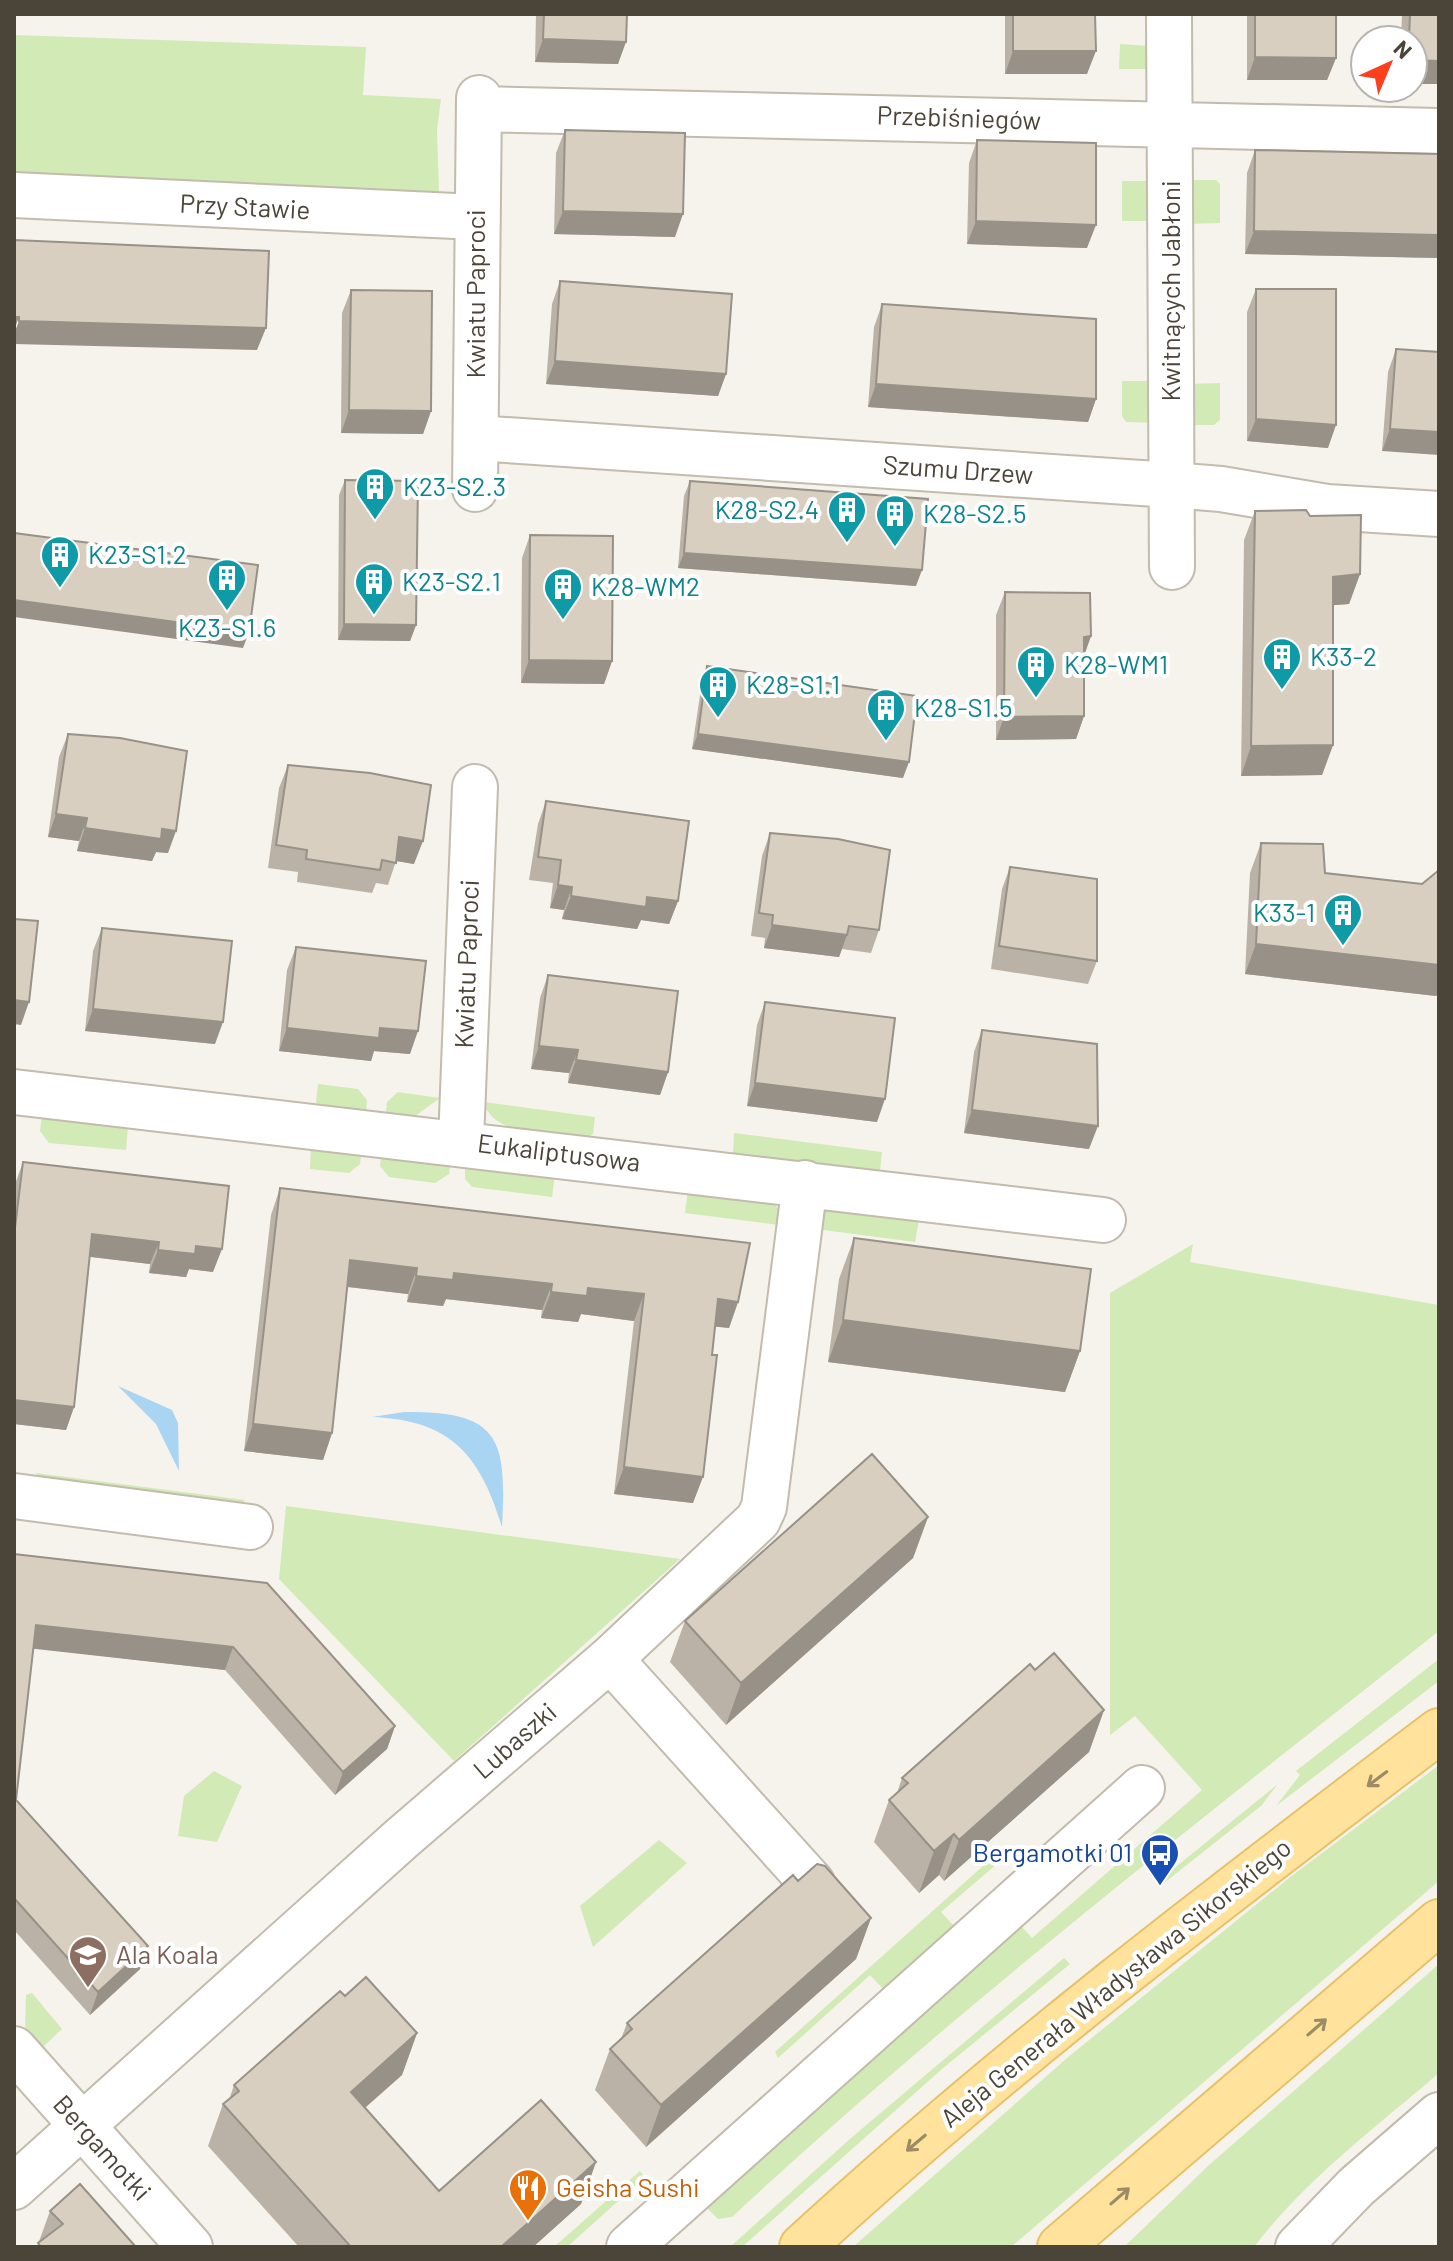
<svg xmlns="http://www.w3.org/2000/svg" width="1453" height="2261" font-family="Barlow,sans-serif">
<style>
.green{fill:#d2eab5}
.water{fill:#a9d4f2}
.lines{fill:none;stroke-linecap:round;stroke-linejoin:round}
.minor-casing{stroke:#c2bbae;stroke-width:48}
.major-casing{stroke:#e6c16a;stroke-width:48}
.minor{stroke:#fff;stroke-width:44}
.major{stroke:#ffe39c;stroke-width:44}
.wall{fill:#bab2a6}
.shaded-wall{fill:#979187}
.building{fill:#d8cfc1;stroke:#979187;stroke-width:2}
.oneway{stroke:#9c8c66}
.labels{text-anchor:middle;stroke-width:8;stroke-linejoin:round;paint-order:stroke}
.street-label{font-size:26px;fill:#4b4439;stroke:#fff}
.culture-label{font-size:26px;fill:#0d838f;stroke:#fff;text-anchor:start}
.transit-label{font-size:26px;fill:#164399;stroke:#fff;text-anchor:end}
.education-label{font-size:26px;fill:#785e54;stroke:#fff;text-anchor:start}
.food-label{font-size:26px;fill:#c56008;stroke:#fff;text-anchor:start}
</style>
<rect width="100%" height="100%" fill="#f6f3ec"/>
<!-- green -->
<path class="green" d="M14,35l352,12 -3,48 78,4 -4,31 2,62 -425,-19z
M1120,44l28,2 1,23h-30z
M1188,180h28l4,4v39l-32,1z
M1122,181h33v40h-33z
M1122,381h32l2,42 -30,-1 -4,-6z
M1220,383v37l-6,5h-26v-41z
M318,1084l40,5 9,11 -1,11 -45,-4 -5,-5z
M398,1092l42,6 -25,18 -29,-3 1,-11z
M484,1102l111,15 -2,17 -5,3c-29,-3 -96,1 -104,-35z
M42,1115l86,11 -2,24 -77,-7 -9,-12z
M734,1133l148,19 -2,19 -147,-16z
M311,1146l51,2 -2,16 -11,9 -39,-4z
M382,1150l69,8 -2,16 -14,9 -46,-6 -9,-11z
M465,1161l90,13 -3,23 -80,-10 -7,-8z
M688,1190l81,9 9,9 1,17 -94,-12z
M832,1207l87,13 -4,22 -99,-13 5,-15z
M1193,1244l-3,18 249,43v326c-240,190 -482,377 -707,586l-14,2 -14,-14 317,-279 11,12 170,-148 -67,-74 -25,19v-442z
M36,1473l209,27 -3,4 -201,-24z
M286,1506l394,53 -226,202 -175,-182z
M1439,1659v22l-163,125 24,-31 -4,-4z
M1439,1765v116l-428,366h-158l214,-189 222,-180z
M214,1771l28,15 -25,56 -39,-6 6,-40z
M1278,1784l-17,22 -102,81 -3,-4z
M659,1840l28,23 -94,84 -13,-41z
M993,1857l5,6 -57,49 15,16 -69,65 -17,-18 -92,83 -3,-6z
M1064,1958l6,6 -128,105 -200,178h-12l121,-109z
M1439,1964v109c-64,55 -134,107 -185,174h-130l85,-82z
M32,1993l30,36 -21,20 -16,-19 1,-35z
M640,2171l5,6 -78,70h-13z"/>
<!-- water -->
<path class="water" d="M118,1386l54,24 6,13 1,48 -23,-47z
M404,1412c96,-1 103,26 98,115 -22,-73 -52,-107 -130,-110z"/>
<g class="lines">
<!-- minor casing -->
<g class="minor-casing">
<path id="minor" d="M1169,14l3,553
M479,109l960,22
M14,195l462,22
M476,438l695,47 50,4 106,18 112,7
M475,489l4,-391
M14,1092l1089,128
M461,1142l14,-355
M14,1496l236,31
M610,1659l202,224
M14,2049l176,198
M14,2187l387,-348 209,-180 148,-139 6,-13 41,-324
M629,2247l513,-459
M1298,2247l58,-60 83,-72"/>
</g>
<!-- major casing -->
<g class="major-casing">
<path id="major" d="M802,2247c203,-187 417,-349 637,-516
M1060,2247l379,-325"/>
</g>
<!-- minor -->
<use href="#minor" class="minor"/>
<!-- major -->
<use href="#major" class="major"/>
</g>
<!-- wall -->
<path class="wall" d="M536,14h91l-9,50 -83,-2z
M1005,14h90l-8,60h-82z
M1247,14h89v44l-9,22h-80z
M1402,14h37v70h-26v-44h-12z
M565,130l110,107 -121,-3 2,-81z
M977,140l110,108 -120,-4 2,-81z
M1255,150l184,4v104l-194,-4 2,-81z
M560,281l166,93 -8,22 -172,-12 6,-80z
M1256,289l72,159 -81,-7v-129z
M351,290l80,121 -8,23 -82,-1 1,-120z
M882,304l214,95 -8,23 -220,-15 6,-80z
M1396,349l43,3 -57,99 6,-79z
M345,480l71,145 -6,16 -72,-1 1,-145z
M690,481l226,105 -238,-18 6,-72z
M1255,511l55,5 50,58 -11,30 -16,1v140l-11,30 -81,1 3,-236z
M530,535l82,126 -8,23 -83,-1 1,-125z
M1005,592l86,44 -7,18v62l-8,23 -80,1v-125z
M707,666l196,112 -211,-29 10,-67z
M68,734l100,119 -12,-1 -4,9 -75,-10 2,-10 -31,-4 11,-80z
M288,765l126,99 -18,-3 -8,24 -12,-2 -4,10 -75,-11 1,-10 -30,-4 11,-80z
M546,801l132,100 -9,23 -28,-4 -4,9 -75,-10 2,-9 -14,-2 3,-25 -24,-3 9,-56z
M770,833l109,97 -8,23 -29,-4 -3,8 -75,-9 1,-10 -14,-2 11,-80z
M1261,843l64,30 97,11 14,112 -191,-22 5,-101z
M1010,867l87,94 -9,23 -97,-15 11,-80z
M102,928l113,116 -130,-13 8,-80z
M296,947l114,107 -36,-3 -3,10 -92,-10 8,-81z
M548,975l120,97 -8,23 -92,-12 1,-10 -38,-4 9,-71z
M765,1002l112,120 -130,-16 10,-81z
M982,1030l107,119 -125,-16 10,-81z
M23,1162l190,110 -24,-3 -3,8 -37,-4 1,-9 -60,-7 -16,150 -8,23 -52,-6v-237z
M280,1188l458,114 -9,26 -14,-2 -22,177 -79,-9 20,-173 -53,-7 -3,8 -37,-4 1,-8 -96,-11 -3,7 -36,-4 1,-8 -61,-7 -15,146 -9,27 -79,-9 27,-236z
M854,1238l226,113 -15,41 -237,-30 11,-83z
M928,1517l-15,41 -187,167 -56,-63 15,-41z
M14,1554l253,29 128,143 -8,23 -52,46 -110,-125 -192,-22 -17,152 124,169 -50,46 -76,-85z
M1035,1670l69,40 -15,42 -145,129 -5,-6 -20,18 -45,-51 15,-42 8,-7 5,-15z
M798,1881l73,37 -15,41 -210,188 -51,-57 15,-41 11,-10 6,-16z
M345,1996l72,37 -15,42 -37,33 74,83 157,-29 -15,42 -48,43h-234l-91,-101 15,-42 6,-4 5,-15z
M50,2211l86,36h-99z"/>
<!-- shaded-wall -->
<path class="shaded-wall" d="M543,39l83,3 -8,22 -83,-2z
M1013,51h83l-9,23h-82z
M1255,57l81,1 -9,22h-80z
M1413,60l26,1v23h-26z
M563,211l120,3 -8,23 -121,-3z
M976,221l120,4 -9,23 -120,-4z
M1254,231l185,4v23l-194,-4z
M14,317h5l-5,13z
M19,321l247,7 -9,22 -243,-6v-10z
M555,361l171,13 -8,22 -172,-12z
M876,384l220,15 -8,23 -220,-15z
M349,410l82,1 -8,23 -82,-1z
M1256,419l80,6 -8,23 -81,-7z
M1390,429l49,3v23l-57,-4z
M684,553l238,17 -6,16 -238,-18z
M1360,574l-11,30 -26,2 10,-29z
M14,600l235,32 -6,16 -229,-31z
M344,624l72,1 -6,16 -72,-1z
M1091,636l-8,23 1,-22z
M529,660l83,1 -8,23 -83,-1z
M1084,716l-8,23 -80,1 8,-23z
M698,734l211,28 -6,16 -211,-29z
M1333,745l-11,30 -81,1 10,-30z
M56,814l31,4 -8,23 -31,-4z
M85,828l77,1 14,2 -8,22 -12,-1 -4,9 -75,-10z
M399,837l24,4 -9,23 -23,-4z
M558,885l14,2 -8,23 -14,-2z
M571,896l76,1 31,4 -9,23 -28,-4 -4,9 -75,-10z
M772,925l75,10 -8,22 -75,-9z
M1256,944l183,21v29l-3,2 -191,-22z
M14,1000l15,2 -8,23 -7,-1z
M93,1009l130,13 -8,22 -130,-13z
M287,1028h93l38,3 -8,23 -36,-3 -3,10 -92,-10z
M539,1046l39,4 -9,23 -38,-4z
M576,1060l92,12 -8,23 -92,-12z
M755,1083l130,16 -8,23 -130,-16z
M972,1110l126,16 -9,23 -125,-16z
M92,1234l67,8 -9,22 -66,-8z
M196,1246l26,3 -9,23 -24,-3 -3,8 -37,-4 9,-23z
M350,1260l67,8 -9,26 -67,-8z
M454,1273l98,11 -10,26 -96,-11 -3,7 -36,-4 9,-26z
M588,1288l56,6 -10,27 -53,-7 -3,8 -37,-4 10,-26z
M718,1299l20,3 -9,26 -20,-2z
M843,1320l237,31 -15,41 -237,-30z
M14,1400l60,7 -8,23 -52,-6z
M253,1424l79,9 -9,27 -79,-9z
M624,1467l79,10 -10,26 -79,-9z
M928,1517l-15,41 -187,167 15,-42z
M36,1625l197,22 -8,23 -198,-22z
M1104,1710l-15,42 -145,129 15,-41z
M395,1726l-8,23 -52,46 8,-23z
M954,1834l-15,41 -20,18 15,-42z
M871,1918l-15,41 -210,188 15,-42z
M148,1946l-8,23 -50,46 8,-23z
M417,2033l-15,42 -66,58 15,-41z
M596,2162l-15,42 -48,43h-32z"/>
<!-- building -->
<path class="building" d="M544,14h83l-1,28 -83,-3z
M1013,14h82l1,37h-83z
M1255,14h81v44l-81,-1z
M1410,14h29v47l-26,-1v-20h-4z
M565,130l120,3 -2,81 -120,-3z
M977,140l119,3v82l-120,-4z
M1255,150l184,4v81l-185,-4z
M14,240l255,11 -3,77 -247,-7v-4h-5z
M560,281l172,13 -6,80 -171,-13z
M1256,289h80v136l-80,-6z
M351,290l81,1 -1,120 -82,-1z
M882,304l214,15v80l-220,-15z
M1396,349l43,3v80l-49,-3z
M345,480l73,1 -2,144 -72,-1z
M690,481l238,18 -6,71 -238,-17z
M1306,510l4,6 51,-1 -1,59 -27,3v168l-82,1 4,-235z
M14,533l244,32 -9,67 -235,-32z
M530,535l83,1 -1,125 -83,-1z
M1005,592l85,1 1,43 -7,1v79l-80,1z
M707,666l210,30 -8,66 -211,-28z
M68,734l52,4 67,13 -11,80 -14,-2 -1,10 -76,-11 2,-10 -31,-4z
M288,765l82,8 61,12 -8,56 -24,-4 -3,26 -14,-3 -2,10 -74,-11 1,-9 -31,-5z
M546,801l143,20 -11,80 -31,-4 -1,10 -75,-11 1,-9 -14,-2 3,-25 -23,-3z
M770,833l68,6 52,11 -11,80 -30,-4 -2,9 -75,-10 1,-10 -14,-2z
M1261,843l62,1 2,29 97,11 17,-14v95l-183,-21z
M1010,867l87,12v82l-98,-15z
M14,919l24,2 -9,81 -15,-2z
M102,928l130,13 -9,81 -130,-13z
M296,947l130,14 -8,70 -38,-3 -1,10 -92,-10z
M548,975l130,16 -10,81 -92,-12 2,-10 -39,-4z
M765,1002l130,16 -10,81 -130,-16z
M982,1030l115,14 1,82 -126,-16z
M23,1162l206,24 -7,63 -26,-3 -1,8 -37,-4 1,-8 -67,-8 -18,173 -60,-7v-164z
M280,1188l470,55 -12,59 -20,-3 -6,56h5l-14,122 -79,-10 20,-173 -56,-6 -1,8 -36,-4 1,-8 -98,-11 -1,7 -37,-4 1,-8 -67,-8 -18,173 -79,-9z
M854,1238l237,31 -11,82 -237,-31z
M872,1454l56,63 -187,166 -56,-62z
M14,1554l253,29 128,143 -52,46 -110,-125 -197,-22 -20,175 132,146 -50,46 -84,-94z
M1054,1653l50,57 -145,130 -5,-6 -20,17 -45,-51 19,-17 -6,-5 128,-114 5,6z
M817,1864l8,2 46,52 -210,187 -51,-56 22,-20 -5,-6 166,-148 5,6z
M366,1977l51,56 -66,59 88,99 102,-91 55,62 -95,85h-150l-128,-143 16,-13 -5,-6 106,-94 5,5z
M80,2184l56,63h-95l-3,-4 25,-19 -13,-13z"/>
<!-- one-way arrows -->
<defs><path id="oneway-shaft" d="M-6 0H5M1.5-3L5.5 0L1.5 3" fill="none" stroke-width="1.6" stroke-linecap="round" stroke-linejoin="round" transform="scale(2)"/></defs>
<g class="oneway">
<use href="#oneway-shaft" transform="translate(1377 1779) rotate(143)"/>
<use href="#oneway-shaft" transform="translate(1317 2027) rotate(-41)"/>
<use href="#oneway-shaft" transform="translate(916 2143) rotate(140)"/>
<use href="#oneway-shaft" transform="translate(1120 2196) rotate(-41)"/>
</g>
<!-- icons -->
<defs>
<g id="building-pin" transform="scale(2)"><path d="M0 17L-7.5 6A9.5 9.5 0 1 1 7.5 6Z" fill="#0f9aa8" stroke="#fff"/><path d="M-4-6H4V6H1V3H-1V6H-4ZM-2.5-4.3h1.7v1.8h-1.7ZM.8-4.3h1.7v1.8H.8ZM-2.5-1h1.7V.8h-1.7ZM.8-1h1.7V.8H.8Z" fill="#fff"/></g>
<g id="bus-pin" transform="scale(2)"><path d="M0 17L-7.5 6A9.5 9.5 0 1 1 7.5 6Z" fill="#1a4fb4" stroke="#fff"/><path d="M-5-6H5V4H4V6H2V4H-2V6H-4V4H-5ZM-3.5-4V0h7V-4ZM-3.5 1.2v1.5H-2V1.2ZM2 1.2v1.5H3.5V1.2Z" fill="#fff"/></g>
<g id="school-pin" transform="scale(2)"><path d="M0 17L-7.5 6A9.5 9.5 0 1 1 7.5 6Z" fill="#8d6e63" stroke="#fff"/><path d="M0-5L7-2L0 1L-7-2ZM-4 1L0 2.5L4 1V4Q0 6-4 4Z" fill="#fff"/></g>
<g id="restaurant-pin" transform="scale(2)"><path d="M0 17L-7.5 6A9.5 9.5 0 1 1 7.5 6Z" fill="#e8710a" stroke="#fff"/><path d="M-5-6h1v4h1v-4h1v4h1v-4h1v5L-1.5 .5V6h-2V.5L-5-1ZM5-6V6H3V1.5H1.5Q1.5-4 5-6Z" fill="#fff"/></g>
</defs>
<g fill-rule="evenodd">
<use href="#building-pin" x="375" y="487"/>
<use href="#building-pin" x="847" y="510"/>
<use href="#building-pin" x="895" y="514"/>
<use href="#building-pin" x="60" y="555"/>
<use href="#building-pin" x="227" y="578"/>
<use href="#building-pin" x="374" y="582"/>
<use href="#building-pin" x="563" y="587"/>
<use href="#building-pin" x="1282" y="657"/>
<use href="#building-pin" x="1036" y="665"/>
<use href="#building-pin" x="718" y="685"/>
<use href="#building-pin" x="886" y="708"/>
<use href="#building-pin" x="1343" y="913"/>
<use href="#bus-pin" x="1160" y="1853"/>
<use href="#school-pin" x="88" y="1955"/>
<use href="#restaurant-pin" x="528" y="2188"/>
</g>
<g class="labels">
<!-- street labels -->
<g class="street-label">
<text transform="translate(959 118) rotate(2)" y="9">Przebiśniegów</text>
<text transform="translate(245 207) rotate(3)" y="9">Przy Stawie</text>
<text transform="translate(1171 291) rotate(-90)" y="9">Kwitnących Jabłoni</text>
<text transform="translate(476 294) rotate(-90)" y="9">Kwiatu Paproci</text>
<text transform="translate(958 470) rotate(4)" y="9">Szumu Drzew</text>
<text transform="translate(467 964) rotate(-88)" y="9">Kwiatu Paproci</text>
<text transform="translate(559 1153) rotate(7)" y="9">Eukaliptusowa</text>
<text transform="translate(515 1741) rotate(-41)" y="9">Lubaszki</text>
<text transform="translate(1116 1983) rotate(-39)" y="9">Aleja Generała Władysława Sikorskiego</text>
<text transform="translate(102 2148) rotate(48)" y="9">Bergamotki</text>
</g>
<!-- culture labels -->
<g class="culture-label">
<text x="403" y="496">K23-S2.3</text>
<text x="819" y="519" text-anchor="end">K28-S2.4</text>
<text x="923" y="523">K28-S2.5</text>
<text x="88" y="564">K23-S1.2</text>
<text x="402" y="591">K23-S2.1</text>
<text x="591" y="596">K28-WM2</text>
<text x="227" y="637" text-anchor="middle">K23-S1.6</text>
<text x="1310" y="666">K33-2</text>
<text x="1064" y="674">K28-WM1</text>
<text x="746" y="694">K28-S1.1</text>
<text x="914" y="717">K28-S1.5</text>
<text x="1315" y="922" text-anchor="end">K33-1</text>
</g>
<!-- transit labels -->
<g class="transit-label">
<text x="1132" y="1862">Bergamotki 01</text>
</g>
<!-- education labels -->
<g class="education-label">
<text x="116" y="1964">Ala Koala</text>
</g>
<!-- food labels -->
<g class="food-label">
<text x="556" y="2197">Geisha Sushi</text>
</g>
</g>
<!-- border -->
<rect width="1453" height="2261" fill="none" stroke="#4b4439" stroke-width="32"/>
<!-- north arrow -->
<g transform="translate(1389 64) rotate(44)"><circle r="38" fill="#ffffff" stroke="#b7b4b0" stroke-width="2"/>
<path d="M0-6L14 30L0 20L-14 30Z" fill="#fc3f1d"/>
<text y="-12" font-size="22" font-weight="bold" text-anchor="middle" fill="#4b4439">N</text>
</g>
</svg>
